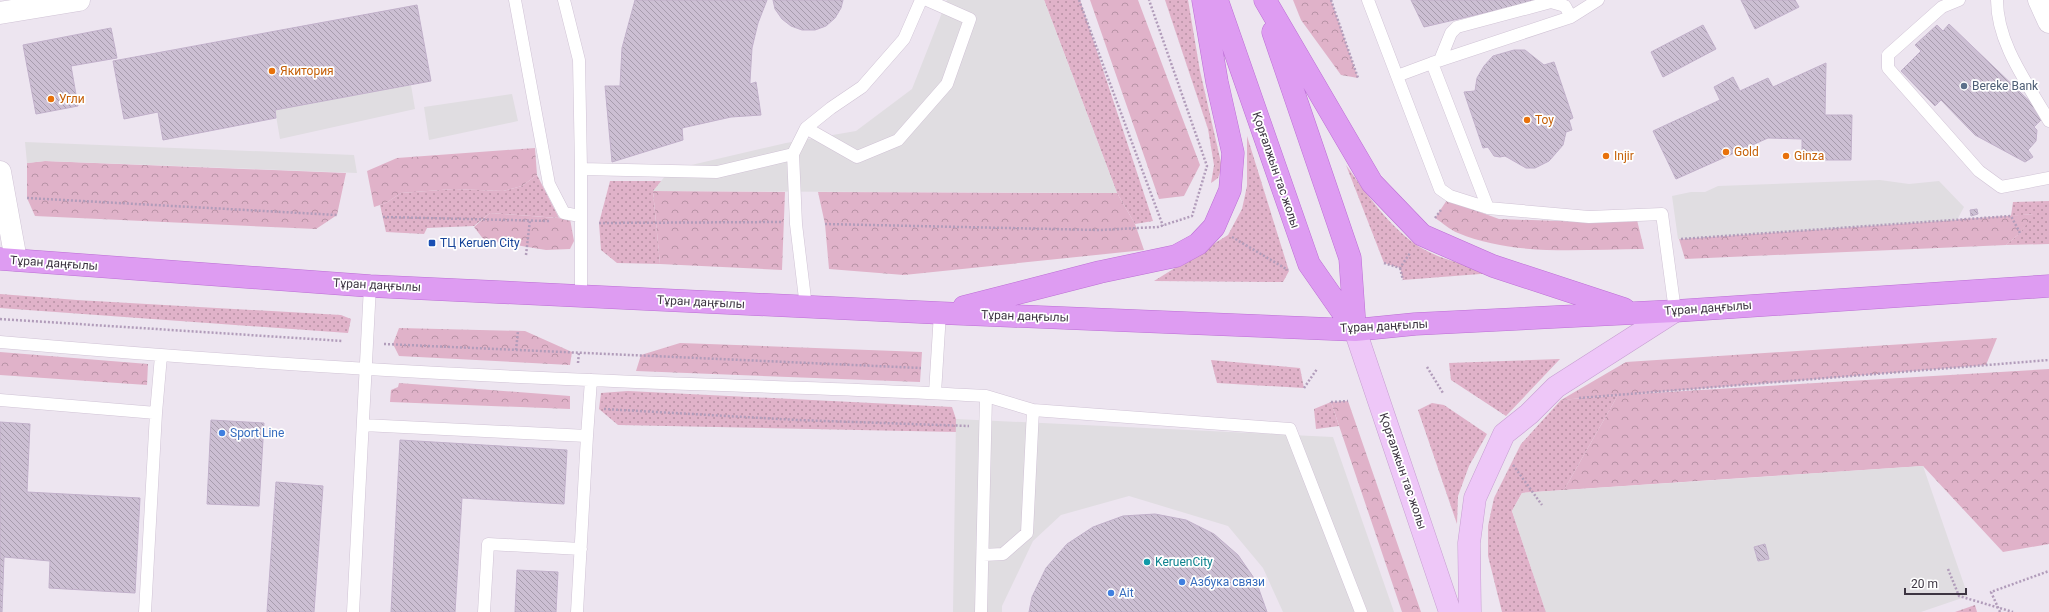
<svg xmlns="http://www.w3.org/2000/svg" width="2049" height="612" font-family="Roboto,sans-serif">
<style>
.grass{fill:url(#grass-dots)}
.forest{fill:url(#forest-crowns)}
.parking{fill:#e0dde1}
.building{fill:url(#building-back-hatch);stroke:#c1b0ca}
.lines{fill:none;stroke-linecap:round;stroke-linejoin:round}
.lane-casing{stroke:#d0c3d5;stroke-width:13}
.street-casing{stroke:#d0c3d5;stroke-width:23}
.secondary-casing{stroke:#c69ed1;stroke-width:23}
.primary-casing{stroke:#bb6fd4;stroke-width:23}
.path{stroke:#b19cba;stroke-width:2.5;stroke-dasharray:2 2;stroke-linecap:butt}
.lane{stroke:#fff;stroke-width:12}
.street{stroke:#fff;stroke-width:22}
.secondary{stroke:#eec7f8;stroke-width:22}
.primary{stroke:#de9cf2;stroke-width:22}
.food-dot{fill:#e8710a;stroke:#fff;stroke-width:1.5}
.service-dot{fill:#5c6f8a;stroke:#fff;stroke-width:1.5}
.transit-dot{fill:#1a4fb4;stroke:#fff;stroke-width:1.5}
.shop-dot{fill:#3f7fe0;stroke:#fff;stroke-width:1.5}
.culture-dot{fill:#0f9aa8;stroke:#fff;stroke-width:1.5}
.labels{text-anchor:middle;stroke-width:3.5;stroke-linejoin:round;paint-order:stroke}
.food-label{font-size:12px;fill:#c56008;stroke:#fff;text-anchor:start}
.service-label{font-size:12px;fill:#4e5e75;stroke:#fff;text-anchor:start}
.street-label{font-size:12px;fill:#3d3542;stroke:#fff}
.transit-label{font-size:12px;fill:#164399;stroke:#fff;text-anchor:start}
.shop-label{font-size:12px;fill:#366cbe;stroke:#fff;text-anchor:start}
.culture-label{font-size:12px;fill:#0d838f;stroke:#fff;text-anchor:start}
</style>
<defs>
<pattern id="grass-dots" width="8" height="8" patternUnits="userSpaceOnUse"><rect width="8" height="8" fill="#e0b2c9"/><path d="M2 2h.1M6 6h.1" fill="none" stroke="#b792a5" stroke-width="1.8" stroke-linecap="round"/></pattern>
<pattern id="forest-crowns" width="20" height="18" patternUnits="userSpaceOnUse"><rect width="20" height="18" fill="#e0b2c9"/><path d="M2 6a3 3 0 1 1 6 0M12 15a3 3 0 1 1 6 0" fill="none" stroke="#b792a5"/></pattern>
<pattern id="building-back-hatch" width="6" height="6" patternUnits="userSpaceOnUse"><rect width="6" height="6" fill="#ccbfd3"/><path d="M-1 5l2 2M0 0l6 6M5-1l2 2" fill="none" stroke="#a79cad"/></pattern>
</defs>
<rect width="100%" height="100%" fill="#ede5f0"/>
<!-- grass -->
<path class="grass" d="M1044,0h36l73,221 -18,3 -18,-31z
M1165,0h23l12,71 22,96 -4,11 -7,5 3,-18 -6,-36z
M1247,136l42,135 -6,11 -129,-1 74,-46 14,-26 5,-23z
M1346,165c21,30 51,73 85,88 19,9 42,13 62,20l-90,7 -3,-12 -16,-5z
M537,175l22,43 -69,-5 -16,13 -47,2 -3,6 -38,-2 -6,-27 6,-2 15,-10 53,-4 49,2 19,-5z
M610,181h52l-9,11 7,72 -43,-1 -16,-13 -2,-27z
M2049,201v43l-43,1 14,-12 13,-19 -22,2 2,-14z
M0,294l77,6 264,15 10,4 -3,14 -348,-25z
M1560,359l-54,57 -55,-36 -2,-17z
M1211,360l89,8 4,20 -87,-5z
M628,391l324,16 4,12v13l-338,-7 -19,-16 2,-16z
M1618,395l-54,95 -42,3 -10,18 34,101h-44l-14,-56v-30l6,-28 27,-54 40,-44z
M1331,402l8,24 -23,3 -2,-20z
M1432,403l12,2 43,29 -18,32 -11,30 -1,28 -39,-114z
M1975,605l2,7h-22z"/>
<!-- forest -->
<path class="forest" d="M1090,0h48l62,165 -16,31 -25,3z
M1293,0h38l27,78 -17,-3 -40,-55z
M535,148l2,27 -15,11 -19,5 -49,-2 -53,4 -15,10 -12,4 -7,-36 30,-13z
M45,161l301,12 -9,42 -21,14 -281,-13 -8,-18v-35z
M653,191l132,1 -3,78 -122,-6z
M818,192l299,1 18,31 9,26 -240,25 -75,-6 -4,-45z
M1447,200l52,19 89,3 49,-2 7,29c-61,0 -128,8 -186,-16 -8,-3 -15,-10 -23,-15z
M490,213l80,6 4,22 -4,8 -24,1 -62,-10 -10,-13z
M2034,214l-14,19 -14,12 -321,14 -6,-20z
M399,328l126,3 47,21 -2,13 -171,-9 -6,-12z
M1997,338l-11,27 -352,29 415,-25v175l-46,8 -80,-86 -359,24 54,-95 -57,5 65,-38z
M680,343l242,9 -2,30 -284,-11 5,-16z
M0,352l148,12 -1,21 -147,-10z
M399,383l171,13v13l-180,-7 1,-12 7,-3z
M1348,401l73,211h-19l-71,-210z"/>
<!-- parking -->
<path class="parking" d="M947,0h97l73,193 -464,-2 17,-21 116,-27 70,-12 56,-42z
M411,85l4,24 -135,30 -5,-29z
M512,94l6,27 -89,19 -5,-33z
M25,142l329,13 3,18 -312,-12 -18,2z
M1880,180l29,4 30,-3 25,26 -7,13 -279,19 -6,-43 19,-4h14l13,-6z
M956,419l377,18 61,175h-111l-20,-44 -35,-42 -99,-30 -68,19 -28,26 -31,65v6h-49z
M1923,466l45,130 -47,16h-375l-34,-101 10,-18z"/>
<!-- building -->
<path class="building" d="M635,0h132l-9,23 -6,25 -2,33v3l6,-2 5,33 -30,2 -49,11 1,12 -71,22 -7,-76h15l2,-38z
M773,0h70l-2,8 -6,10 -9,8 -11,4h-13l-11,-4 -9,-7 -7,-10z
M1411,0h129l-116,27z
M1741,0h54l4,7 -44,22z
M417,5l14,76 -156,29 1,8 -113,22 -5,-28 -34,7 -11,-58z
M1949,24l96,92 -11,11 3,3 -1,11 -8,9 5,7 -8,5 -50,-27 -34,-35 -6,6 -34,-35 20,-20 -6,-6 22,-20 6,6z
M1703,25l13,24 -53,28 -12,-25z
M111,28l6,30 -46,8 7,40 -42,8 -13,-69z
M1514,50h11l19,15 10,-3 19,56 -4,2 3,10 -6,2 -3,13 -14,16 -14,7h-9l-21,-12 -5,1 -6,-1 -6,-9 -5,1 -19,-56 11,-1 2,-13 7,-12 9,-10z
M1826,63l-1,52h27l-1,45h-49v-21l-34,-1 -92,41 -23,-48 67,-31 -6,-13 19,-10 7,14 28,-13 5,9z
M1977,209l1,5 -7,2 -1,-6z
M211,420l53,3 -5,83 -52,-2z
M0,422l30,2 -3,68 113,6 -5,95 -86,-5 1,-27 -46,-4 -2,55h-2z
M400,440l167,10 -3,54 -102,-6 -7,114h-64z
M276,482l47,4 -9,126h-47z
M1155,514l31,6 28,14 24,21 18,26 11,31h-238l3,-15 14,-29 21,-24 26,-17 30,-11z
M1765,544l4,15 -11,2 -4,-14z
M517,570l41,2 -2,40h-41z"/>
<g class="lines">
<!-- lane casing -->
<g class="lane-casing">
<path id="lane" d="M515,0l34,184 15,29 16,3
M564,0l15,60 2,109
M1368,0l72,189 10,7 38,12 101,9 73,-3 13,97
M1959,0l-17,7 -54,48v13l91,103 22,16 48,-9
M1997,0c0,44 31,84 52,121
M1440,60l11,-27 6,-6 94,-25 14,4 6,11
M1432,63l139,-46 27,-17
M1397,76l35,-13 56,145
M806,128l25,-20 31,-21 42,-48 17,-39
M581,296v-127l136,3 76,-18
M806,307l-10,-83 -3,-70 13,-26 51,29 41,-17 49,-56 23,-65 -43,-19
M0,342c196,17 393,30 589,38 133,6 265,8 397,16l47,14 257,19 71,183
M935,393l5,-80
M0,400l156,13
M363,425l224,11 -10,176
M587,436l4,-56
M983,555l20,-1 24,-21 6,-123
M145,612l11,-199 5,-57
M353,612l17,-326
M484,612l4,-68 93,5
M981,612l5,-216"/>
</g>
<!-- street casing -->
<g class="street-casing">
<path id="street" d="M2039,0l10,22
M0,13l79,-13
M0,172l16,88"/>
</g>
<!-- secondary casing -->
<g class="secondary-casing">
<path id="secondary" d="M1355,330l95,282
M1470,612l-1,-69 6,-45 29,-64 25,-20 27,-27 119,-76"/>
</g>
<!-- primary casing -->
<g class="primary-casing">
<path id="primary" d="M1217,0l92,264 46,66
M1265,0l107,183 50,52 71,31 131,43
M1273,32l77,226 5,71
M0,259l370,27 570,27 415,17 60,-6 260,-13 374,-25
M964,307l136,-35 76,-16 22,-12 16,-17 16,-37 3,-37 -16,-71 -14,-82"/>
</g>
<!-- path -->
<path class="path" d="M1079,0l84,226
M1331,0l27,78
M27,198l310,17
M383,217l167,4
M1435,218l6,-8
M599,223l182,-1
M825,224l274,6 59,-3 34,-11 15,-50 -58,-166
M1232,237l56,33
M1681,239l330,-23 9,17
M526,255l4,-35
M1384,263l16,5 10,-15
M1400,268l3,12
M0,319l343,22
M384,344l537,24
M516,350l2,-19
M578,363l1,-11
M1427,367l16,26
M1304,388l13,-19
M1579,398l470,-38
M1331,402l17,-1
M604,409l193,11 172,6
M1513,465l29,40
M1948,569l11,27 54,16
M2000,612l-9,-20 58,-21"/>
<!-- lane -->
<use href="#lane" class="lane"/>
<!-- street -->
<use href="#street" class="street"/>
<!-- secondary -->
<use href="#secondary" class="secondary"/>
<!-- primary -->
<use href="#primary" class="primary"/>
</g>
<!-- markers -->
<g class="food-dot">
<circle cx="272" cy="71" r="4"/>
<circle cx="51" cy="99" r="4"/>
<circle cx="1527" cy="120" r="4"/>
<circle cx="1726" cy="152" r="4"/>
<circle cx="1606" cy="156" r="4"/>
<circle cx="1786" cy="156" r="4"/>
</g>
<circle class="service-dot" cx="1964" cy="86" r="4"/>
<rect class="transit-dot" x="428" y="239" width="8" height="8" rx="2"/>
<g class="shop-dot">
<circle cx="222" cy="433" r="4"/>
<circle cx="1182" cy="582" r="4"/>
<circle cx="1111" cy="593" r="4"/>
</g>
<circle class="culture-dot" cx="1147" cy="562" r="4"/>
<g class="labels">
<!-- food labels -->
<g class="food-label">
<text x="280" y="75">Якитория</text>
<text x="59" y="103">Угли</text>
<text x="1535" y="124">Toy</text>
<text x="1734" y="156">Gold</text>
<text x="1614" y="160">Injir</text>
<text x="1794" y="160">Ginza</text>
</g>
<!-- service labels -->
<g class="service-label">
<text x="1972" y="90">Bereke Bank</text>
</g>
<!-- street labels -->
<g class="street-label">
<text transform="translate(1276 170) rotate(71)" y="4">Қорғалжын тас жолы</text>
<text transform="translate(54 263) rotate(4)" y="4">Тұран даңғылы</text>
<text transform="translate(377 285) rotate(3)" y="4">Тұран даңғылы</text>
<text transform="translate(701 302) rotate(3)" y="4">Тұран даңғылы</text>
<text transform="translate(1708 308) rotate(-4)" y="4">Тұран даңғылы</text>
<text transform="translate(1025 316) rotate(2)" y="4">Тұран даңғылы</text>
<text transform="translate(1384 326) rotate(-3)" y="4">Тұран даңғылы</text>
<text transform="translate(1403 471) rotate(71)" y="4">Қорғалжын тас жолы</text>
</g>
<!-- transit labels -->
<g class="transit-label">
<text x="440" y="247">ТЦ Keruen City</text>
</g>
<!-- shop labels -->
<g class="shop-label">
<text x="230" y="437">Sport Line</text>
<text x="1190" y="586">Азбука связи</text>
<text x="1119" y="597">Ait</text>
</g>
<!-- culture labels -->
<g class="culture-label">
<text x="1155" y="566">KeruenCity</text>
</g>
</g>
<!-- scale -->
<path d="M1905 588v6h61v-6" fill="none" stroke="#3d3542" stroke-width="2"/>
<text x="1911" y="588" font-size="12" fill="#3d3542" stroke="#ffffff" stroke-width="3" paint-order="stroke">20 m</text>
</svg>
